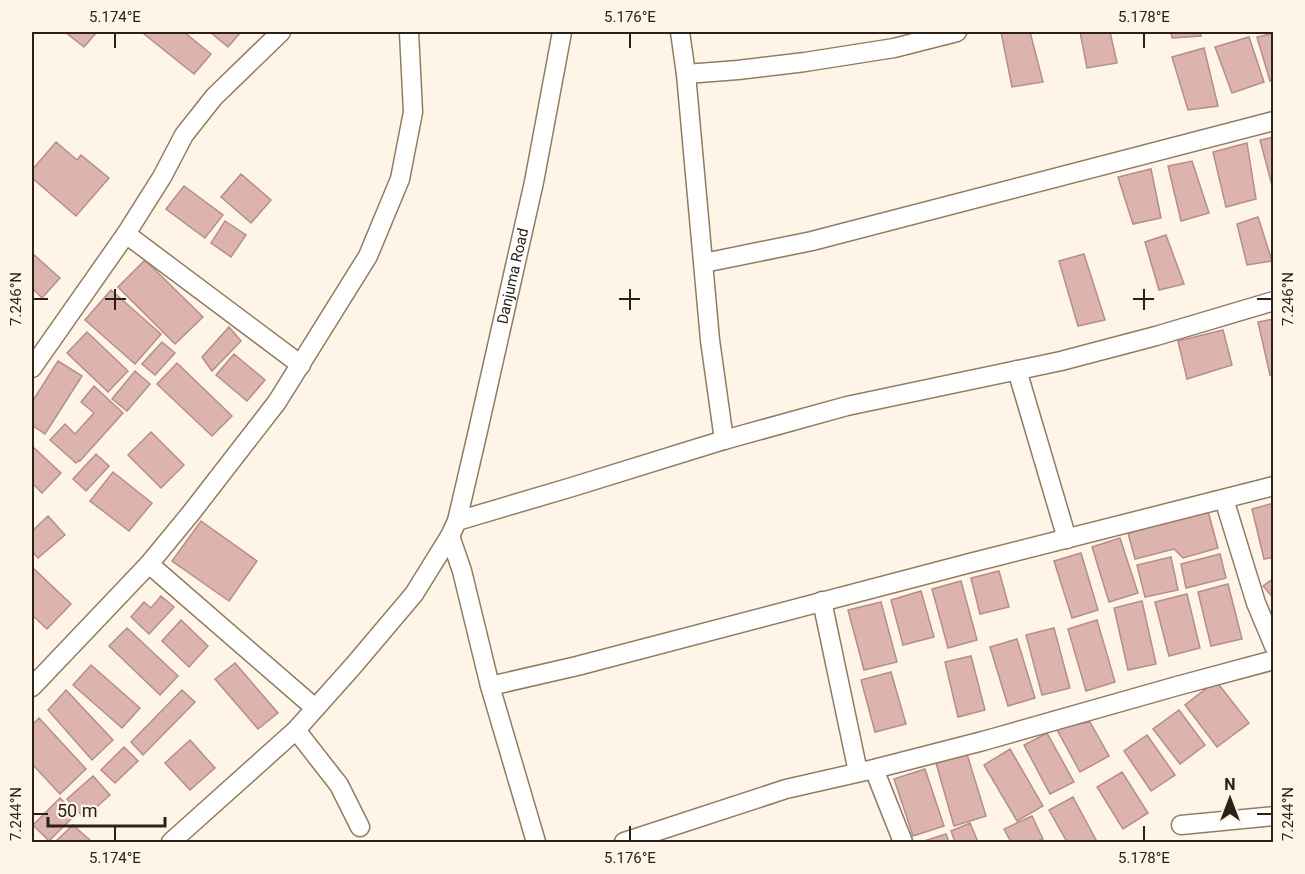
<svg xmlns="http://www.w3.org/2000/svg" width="1305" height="874" font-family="Roboto,sans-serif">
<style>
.building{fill:#dcb3ad;stroke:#b58e89;stroke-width:1.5}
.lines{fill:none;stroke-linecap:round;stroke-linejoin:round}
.minor-casing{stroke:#927c60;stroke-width:21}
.minor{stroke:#fff;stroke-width:18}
.ticks{fill:none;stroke:#2b2116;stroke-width:2}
.labels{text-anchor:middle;stroke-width:5;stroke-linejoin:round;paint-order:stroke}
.street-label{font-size:15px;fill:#2b2116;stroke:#fef4e8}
.neatline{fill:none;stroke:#2b2116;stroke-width:2}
.ticks-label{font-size:15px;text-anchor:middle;fill:#2b2116}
</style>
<rect width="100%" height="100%" fill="#fef4e8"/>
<!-- building -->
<path class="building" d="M65,32h32l-13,15z
M146,32h38l27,22 -17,20 -50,-40z
M210,32h31l-13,15z
M1001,32h29l13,50 -31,5z
M1080,32h30l7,31 -30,5z
M1171,32h29l1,4 -29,2z
M1274,33v47l-4,1 -13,-44z
M1249,37l15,45 -32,11 -17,-46z
M1204,48l14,58 -30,4 -16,-53z
M1274,137v56l-14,-53z
M56,142l21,18 4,-5 28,23 -33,38 -44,-38v-8z
M1247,143l9,56 -30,8 -13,-55z
M1192,161l17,52 -28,8 -13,-55z
M1151,169l10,49 -28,6 -15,-47z
M241,174l30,26 -20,23 -30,-26z
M184,186l39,29 -18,23 -39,-29z
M1258,217l14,44 -25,4 -10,-41z
M225,221l21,14 -15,22 -20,-14z
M1166,235l18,49 -25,6 -14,-48z
M32,253l28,25 -18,20 -10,-10z
M1084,254l21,66 -27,6 -19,-65z
M145,260l58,57 -28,27 -57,-57z
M111,290l50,44 -26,30 -50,-44z
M1274,319v56h-4l-12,-53z
M229,327l12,14 -29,30 -10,-14z
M1223,330l9,35 -45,14 -9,-38z
M87,332l41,39 -20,21 -41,-39z
M162,342l13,11 -20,22 -13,-11z
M234,354l31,26 -18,21 -31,-26z
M58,361l24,15 -37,58 -13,-9v-23z
M177,363l55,53 -20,20 -55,-52z
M135,371l15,13 -23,27 -15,-12z
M94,386l29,27 -43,48 -1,-1 -3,3 -26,-23 15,-16 10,10 19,-21 -13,-11z
M151,432l33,33 -23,23 -33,-33z
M32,446l29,27 -19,20 -10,-10z
M96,454l13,12 -23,25 -13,-12z
M113,472l39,31 -23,28 -39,-30z
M1274,503v54l-10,2 -12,-50z
M1208,511l10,37 -35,10 -9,-9 -39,10 -7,-26z
M48,516l17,19 -27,23 -6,-7v-20z
M201,521l56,40 -28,40 -57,-40z
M1120,538l18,55 -29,9 -17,-55z
M1081,553l17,57 -26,8 -18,-57z
M1220,554l6,24 -40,10 -5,-24z
M1171,557l7,33 -33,7 -8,-32z
M32,567l39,37 -24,25 -15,-14z
M999,571l10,36 -29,7 -9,-36z
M1274,578v21l-11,-13z
M961,581l16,59 -29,8 -16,-59z
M1228,584l14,55 -31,7 -13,-54z
M921,591l13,46 -31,8 -12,-45z
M1187,594l13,54 -31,8 -14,-54z
M161,596l13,11 -25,27 -18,-17 13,-15 7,6z
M1142,601l14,63 -28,6 -14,-62z
M881,602l16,60 -33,8 -16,-60z
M181,620l27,26 -19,21 -27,-26z
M1097,620l18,62 -29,9 -18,-62z
M127,628l51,48 -18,19 -51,-49z
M1054,628l16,60 -28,7 -16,-60z
M1017,639l18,59 -27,8 -18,-59z
M971,656l14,54 -27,7 -13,-55z
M235,663l43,50 -20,16 -43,-50z
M91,665l49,43 -18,20 -49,-43z
M891,672l15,52 -31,8 -14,-52z
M1216,681l33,42 -32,24 -32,-42z
M66,690l47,50 -21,20 -44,-50z
M182,690l13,12 -52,53 -12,-13z
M1179,710l26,35 -25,19 -27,-35z
M39,718l47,51 -26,25 -28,-30v-39z
M1090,722l19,34 -29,16 -24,-44z
M1047,733l27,49 -24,12 -26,-49z
M1147,735l28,40 -24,16 -27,-40z
M190,740l25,28 -25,22 -25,-27z
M124,747l14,14 -23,22 -14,-13z
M1010,749l33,57 -26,15 -33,-56z
M967,754l19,62 -32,10 -18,-63z
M925,769l19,57 -31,10 -19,-57z
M1122,772l26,41 -25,16 -26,-42z
M93,776l17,19 -26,23 -17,-19z
M1073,797l23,43 -4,2h-25l-18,-32z
M60,798l16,16 -27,27 -16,-16z
M1032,816l11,23 -7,3h-25l-7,-13z
M970,823l8,19h-23l-4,-11z
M73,825l19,17h-35l-1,-1z
M946,834l3,8h-28z"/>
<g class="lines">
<!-- minor casing -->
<g class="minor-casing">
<g id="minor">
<path d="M680,32l6,42 24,266 14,100"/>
<path d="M686,74l52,-4 67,-8 89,-14 63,-16"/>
<path d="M126,234l175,131"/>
<path d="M704,263l108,-22 462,-120"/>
<path d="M32,368l94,-134 36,-57 22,-42 30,-38 67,-65"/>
<path d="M1017,370l50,169"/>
<path d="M1224,499l32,104 18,43"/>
<path d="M457,521l115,-34 152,-47 123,-34 214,-45 95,-25 118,-35"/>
<path d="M450,536l12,35 28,115 46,156"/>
<path d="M149,564l166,144"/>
<path d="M822,601l36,171"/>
<path d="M490,686l87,-20 393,-103 304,-77"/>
<path d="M32,687l117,-123 42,-51 86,-111 91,-146 32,-77 13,-67 -4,-80"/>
<path d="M296,730l43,55 21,42"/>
<path d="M874,769l29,73"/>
<path d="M1181,825l93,-9"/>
<path id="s1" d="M171,842l125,-112 58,-65 60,-71 36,-58 7,-15 20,-86 57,-253 28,-150"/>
<path d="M624,842l162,-53 88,-20 109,-28 194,-55 97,-26"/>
</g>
</g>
<!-- minor -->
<use href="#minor" class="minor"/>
</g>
<!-- ticks -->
<path class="ticks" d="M115,33v15M630,33v15M1144,33v15M115,289v21M630,289v21M1144,289v21M33,299h15M105,299h21M619,299h21M1133,299h21M1257,299h15M33,814h15M1257,814h15M115,826v15M630,826v15M1144,826v15"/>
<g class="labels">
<!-- street labels -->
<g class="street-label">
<text dy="5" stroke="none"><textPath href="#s1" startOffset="684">Danjuma Road</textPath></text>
</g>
</g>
<!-- border -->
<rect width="1305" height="874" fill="none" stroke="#fef4e8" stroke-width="66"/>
<!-- north arrow -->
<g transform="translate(1230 799)" stroke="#fef4e8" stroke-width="4.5" paint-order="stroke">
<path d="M0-4.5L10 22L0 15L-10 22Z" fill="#2b2116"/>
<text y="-9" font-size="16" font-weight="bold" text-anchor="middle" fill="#2b2116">N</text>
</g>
<!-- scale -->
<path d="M48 817v9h117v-9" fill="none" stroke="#2b2116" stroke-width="3"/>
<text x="57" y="817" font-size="18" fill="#2b2116" stroke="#fef4e8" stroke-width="4.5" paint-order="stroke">50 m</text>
<rect x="33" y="33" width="1239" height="808" class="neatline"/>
<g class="ticks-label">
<text x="115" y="22">5.174°E</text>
<text x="630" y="22">5.176°E</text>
<text x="1144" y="22">5.178°E</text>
<text transform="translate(16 299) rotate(-90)" y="5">7.246°N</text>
<text transform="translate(1288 299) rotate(-90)" y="5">7.246°N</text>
<text transform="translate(16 814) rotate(-90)" y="5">7.244°N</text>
<text transform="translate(1288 814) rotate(-90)" y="5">7.244°N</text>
<text x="115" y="863">5.174°E</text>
<text x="630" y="863">5.176°E</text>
<text x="1144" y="863">5.178°E</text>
</g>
</svg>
